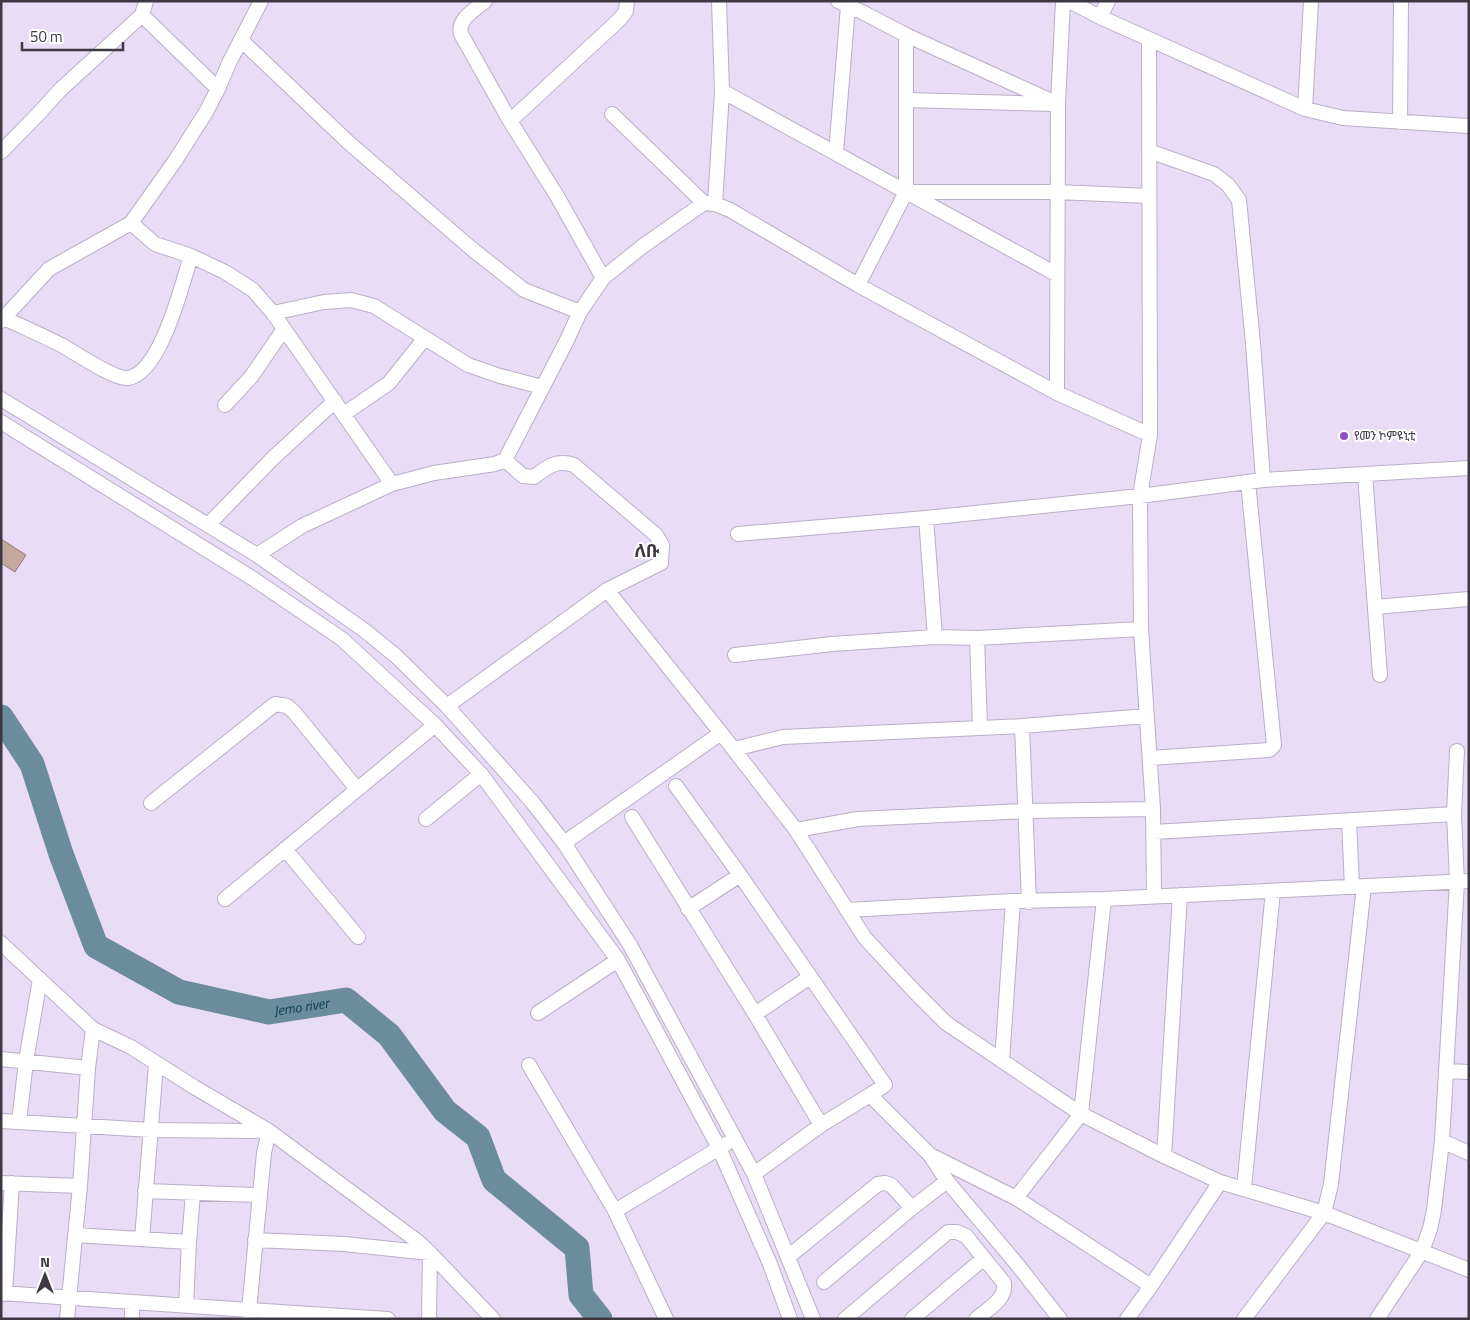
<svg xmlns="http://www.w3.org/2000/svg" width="1470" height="1320" font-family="'Titillium Web','Noto Sans Ethiopic',sans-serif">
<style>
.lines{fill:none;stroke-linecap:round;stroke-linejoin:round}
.river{stroke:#6b8c9c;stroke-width:25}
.building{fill:#c4a89d;stroke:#94796f}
.street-casing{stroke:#baafc7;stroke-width:16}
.street{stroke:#fff;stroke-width:14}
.poi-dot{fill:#8f4ec3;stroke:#fff;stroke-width:2}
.labels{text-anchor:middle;stroke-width:4;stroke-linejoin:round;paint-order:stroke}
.poi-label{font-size:12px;fill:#3d3842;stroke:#fff;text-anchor:start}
.water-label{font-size:14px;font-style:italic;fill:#0b3c4f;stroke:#fff}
.district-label{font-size:18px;font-weight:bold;fill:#3d3842;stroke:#fff}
</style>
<rect width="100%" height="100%" fill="#e8dcf6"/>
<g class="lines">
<!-- river -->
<path class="river" id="s1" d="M1,717l31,47 29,90 35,92 83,46 90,20 77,-12 43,35 56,76 33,26 16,43 83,68 4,47 19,24"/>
</g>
<!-- building -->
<path class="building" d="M1,539l25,16 -11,17 -14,-9z"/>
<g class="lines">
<!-- street casing -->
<g class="street-casing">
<path id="street" d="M485,1c-10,9 -28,18 -24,33l49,87 47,75 46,82
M838,1l24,11 44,23 152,69
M1069,1l31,16 205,92 38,9 126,8
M142,15l76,74
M1100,17l8,-16
M1149,39l1,396 -10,61 1,133 12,180 1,87
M241,40l107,102 124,107 52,41 56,22
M722,91l334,183
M906,100l146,4
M1305,109l6,-108
M612,114l92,89
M510,121l110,-102 6,-8 1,-10
M1400,122l1,-121
M1149,151l65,23 14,11 11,15 14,143 10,137
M1,152l41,-42 18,-20 82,-75 4,-14
M836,153l12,-147
M908,192h149l92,4
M715,204l7,-113 -3,-90
M131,223l24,21 36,12 34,16 28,18 20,23 119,171
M858,285l48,-93v-157
M273,313l51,-11 27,-2 23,6 94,59 32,11 42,11
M4,318c19,9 40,18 59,28 13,7 52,34 65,32 33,-5 54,-94 63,-122
M1,321l48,-52 82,-46 44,-62 31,-49 12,-23 11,-26 32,-62
M1057,393l1,-289 5,-103
M1,399l256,156 107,75 32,26 51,50 86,97 31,40 66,102 124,229 59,145
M225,405l26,-28 33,-48
M344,414l45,-31 36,-45
M1,422l251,156 90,61 93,86 46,49 137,186 101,188 51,116 20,55
M505,460l18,16 11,1c13,-10 23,-18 40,-12l82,70 6,10 -1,18 -54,27
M1365,474l15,201
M926,518l9,119
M208,525l65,-67 62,-57
M738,534l188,-16 214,-22 123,-16 206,-12
M257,555l45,-29 90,-42 42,-11 61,-9 10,-4 61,-118 14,-30 23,-34 40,-32 61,-43 11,1 15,6 128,75 199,108 93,42
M1375,607l94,-8
M977,638l3,89
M735,655l97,-11 103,-7 42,1 164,-9
M447,706l160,-116 114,143 75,97 69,108 50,54 31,31 135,91 83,42 56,26 104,31 145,57
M1022,726l7,176
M734,749l49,-12 239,-11 125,-10
M1150,758l119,-8 5,-5 -26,-263
M676,786l64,89 145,210 -15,10 60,60 17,26 69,82 44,56
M151,803l124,-99 12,2 7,6 63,77
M632,817l123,197 66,111 49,-30
M426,819l55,-45
M1349,820l3,67
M796,830l62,-11 168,-8 127,-2
M1154,832l300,-18
M564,843l157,-110
M285,849l73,88
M225,899l210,-174
M1104,899l-23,215 -65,84 135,88
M688,909l52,-34
M847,910l166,-9
M1,943l92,86 38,18 63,40 75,44 -5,22 -15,157 -248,-17
M538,1013l80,-53
M755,1014l55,-37
M1,1059l87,9
M1002,1061l11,-160 91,-2 365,-18
M529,1065l86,146 51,108
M1446,1071l23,1
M1,1121l150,9 118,1 148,110 13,12 63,66
M19,1122l7,-61 14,-82
M1442,1141l27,12
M932,1156l84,42
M1164,1156l16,-261
M754,1174l67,-49
M1,1183l79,3
M1244,1188l29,-297
M145,1191l114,4
M615,1211l111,-67
M75,1235l114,7
M142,1239l14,-175
M255,1240l89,4 86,9 -1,66
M788,1257l90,-73 7,-1 6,2 21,23
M824,1282l88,-74 35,-27
M5,1294l7,-111
M186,1306l3,-64 4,-49
M67,1319l13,-133 8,-118 5,-39
M132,1319v-17
M248,1319l1,-9 139,9
M845,1319l103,-87h9l9,4 38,47c2,17 -15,25 -28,36
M912,1319l72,-61
M1127,1319l24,-33 69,-104
M1244,1319l80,-106 7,-29 33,-298
M1377,1319l45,-68 8,-22 4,-19 8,-69 15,-259 -3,-68 3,-63"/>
</g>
<!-- street -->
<use href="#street" class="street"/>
</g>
<!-- markers -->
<circle class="poi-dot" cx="1344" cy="436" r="5"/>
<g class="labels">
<!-- poi labels -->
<g class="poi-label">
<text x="1354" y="440">የመን ኮምዩኒቲ</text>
</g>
<!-- water labels -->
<g class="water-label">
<text dy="5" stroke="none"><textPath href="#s1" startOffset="469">Jemo river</textPath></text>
</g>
<!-- district labels -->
<g class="district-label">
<text x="647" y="557">ለቡ</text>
</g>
</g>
<!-- border -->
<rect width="1470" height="1320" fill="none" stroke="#3d3842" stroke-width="5"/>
<!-- north arrow -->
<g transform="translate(45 1275)" stroke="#ffffff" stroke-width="4" paint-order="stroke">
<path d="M0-4L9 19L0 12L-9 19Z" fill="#3d3842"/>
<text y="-8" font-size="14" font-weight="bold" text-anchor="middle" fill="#3d3842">N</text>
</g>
<!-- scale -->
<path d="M22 42v8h101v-8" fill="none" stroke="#3d3842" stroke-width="2.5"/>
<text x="30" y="42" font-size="15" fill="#3d3842" stroke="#ffffff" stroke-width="4" paint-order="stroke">50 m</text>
</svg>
